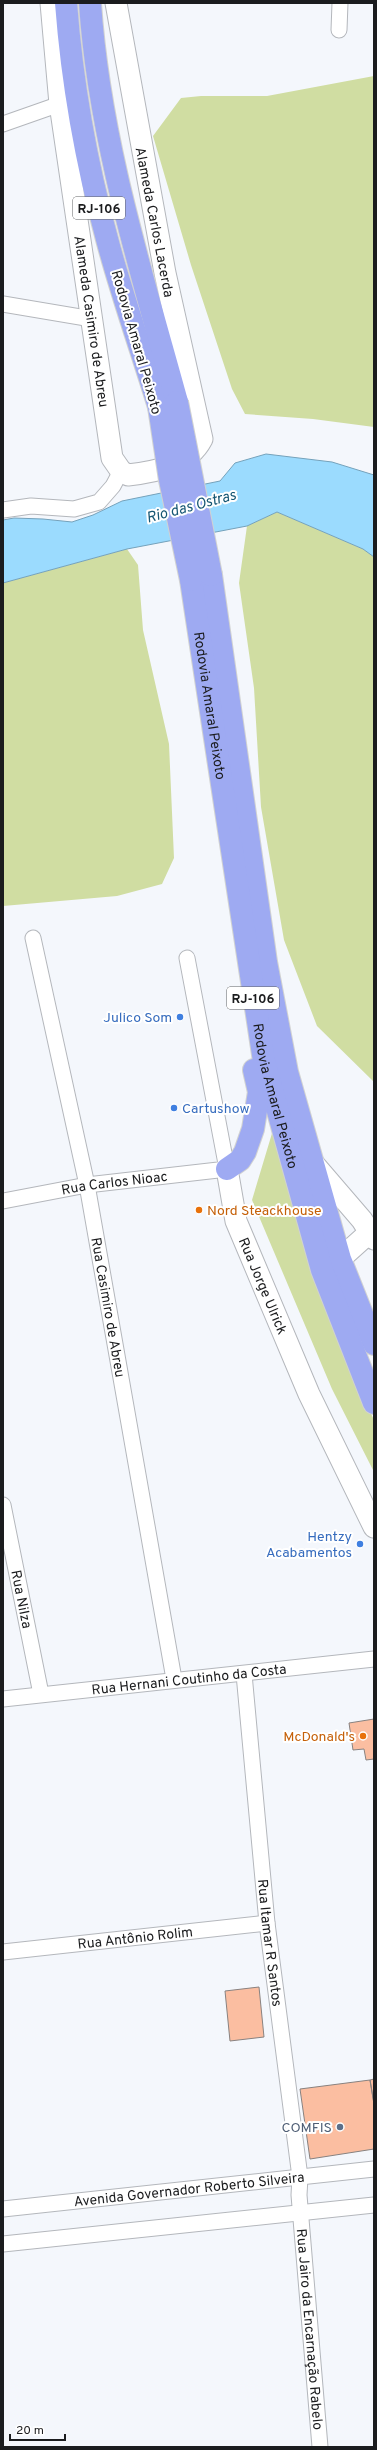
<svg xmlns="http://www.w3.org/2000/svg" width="377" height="2450" font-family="Overpass,sans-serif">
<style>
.green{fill:#d0dda2}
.water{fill:#9bdbfe;stroke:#75a2bb}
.building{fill:#fbbea1;stroke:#888280}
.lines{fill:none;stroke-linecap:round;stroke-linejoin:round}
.minor-casing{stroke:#b4b7bc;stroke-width:17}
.secondary-casing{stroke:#b4b7bc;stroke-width:23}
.trunk-casing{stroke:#d1d2d2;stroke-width:24}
.minor{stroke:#fff;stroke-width:15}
.secondary{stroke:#fff;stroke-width:21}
.trunk{stroke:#9eaaf2;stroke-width:22}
.trunk-bridge-casing{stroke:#d1d2d2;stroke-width:24;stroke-linecap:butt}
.trunk-bridge{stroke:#9eaaf2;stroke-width:22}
.shop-dot{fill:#3f7fe0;stroke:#fff;stroke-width:1.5}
.food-dot{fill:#e8710a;stroke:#fff;stroke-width:1.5}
.service-dot{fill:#5c6f8a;stroke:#fff;stroke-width:1.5}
.labels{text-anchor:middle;stroke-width:4;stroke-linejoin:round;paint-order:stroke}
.shield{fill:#fff;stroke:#5f6062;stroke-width:1}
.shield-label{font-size:13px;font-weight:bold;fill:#1b1c1e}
.street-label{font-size:14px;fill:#1b1c1e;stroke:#fff}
.shop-label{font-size:14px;fill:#366cbe;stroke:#fff;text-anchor:end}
.food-label{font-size:14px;fill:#c56008;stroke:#fff;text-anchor:start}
.service-label{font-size:14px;fill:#4e5e75;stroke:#fff;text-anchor:end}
.water-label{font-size:15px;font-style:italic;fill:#155673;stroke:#fff}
</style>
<rect width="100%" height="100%" fill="#f4f7fc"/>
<!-- green -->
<path class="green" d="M374,76v351l-61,-8 -68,-5 -13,-25 -41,-124 -38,-129 28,-38 20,-2h66z
M277,512l86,37 11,8v525l-57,-56 -33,-86 -23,-133 -7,-119 -15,-105 8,-57z
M127,549l11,16 5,65 26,114 5,114 -12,26 -45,12 -114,10v-323z
M273,1130l86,258 15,32v52l-42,-83 -80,-189z"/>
<!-- water -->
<path class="water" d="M266,454l66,8 42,13v82l-11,-8 -86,-37 -30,14 -120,23 -124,34v-63l11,-2 29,1 29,3 21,-7 29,-14 98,-20 15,-18z"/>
<!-- building -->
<path class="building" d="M374,1719v40l-8,1 -2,-11 -11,1 -4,-27z
M259,1987l5,50 -34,4 -5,-50z
M374,2079v25l-4,-24z
M370,2080l4,24v45l-64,10 -10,-70z"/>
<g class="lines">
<!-- minor casing -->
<g class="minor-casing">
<g id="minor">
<path d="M339,30l1,-27"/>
<path d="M3,124l57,-20"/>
<path d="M3,304l89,15"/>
<path d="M3,510l28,-4 43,3 25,-7 14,-16 8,-15"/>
<path id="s1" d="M33,938l54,247 87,494"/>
<path id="s2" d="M3,1201l84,-16 140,-16 -40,-211"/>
<path id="s3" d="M3,1505l38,189"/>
<path id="s4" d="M244,1674l23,249 33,254 -1,18 21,252"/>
<path id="s5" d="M3,1699l371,-40"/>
<path id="s6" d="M3,1952l264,-29"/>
<path id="s7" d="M3,2209l371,-40"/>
<path d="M3,2244l371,-39"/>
</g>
</g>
<!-- secondary casing -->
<g class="secondary-casing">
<g id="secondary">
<path id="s8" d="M51,3l9,101 52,354 9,13 7,4c27,-3 60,-9 74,-36l-37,-166 -49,-270"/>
<path d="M313,1163l49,57 12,19"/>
<path id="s9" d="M227,1169l9,52 73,173 65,133"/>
<path d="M340,1259l30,-27"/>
</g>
</g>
<!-- trunk casing -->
<g class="trunk-casing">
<g id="trunk">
<path d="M66,3c6,79 20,159 41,236 15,57 35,112 52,168"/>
<path d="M90,3c9,136 51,268 87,399"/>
<path d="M211,575l55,387 21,110 53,187 34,85"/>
<path id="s10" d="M191,580l73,481 58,209 52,133"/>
<path d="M227,1169l13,-9 5,-8 8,-23 6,-37 -5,-22"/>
</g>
</g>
<!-- minor -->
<use href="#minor" class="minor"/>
<!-- secondary -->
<use href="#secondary" class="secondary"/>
<!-- trunk -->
<use href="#trunk" class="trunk"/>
<!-- trunk-bridge casing -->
<g class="trunk-bridge-casing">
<path id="trunk-bridge" d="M177,402l34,173
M159,407l11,73 21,100"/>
</g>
<!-- trunk-bridge -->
<use href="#trunk-bridge" class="trunk-bridge"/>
</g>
<!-- markers -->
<g class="shop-dot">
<circle cx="180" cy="1017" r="4"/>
<circle cx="174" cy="1108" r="4"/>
<circle cx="360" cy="1544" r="4"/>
</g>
<g class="food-dot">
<circle cx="199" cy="1210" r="4"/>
<circle cx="363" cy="1736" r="4"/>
</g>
<circle class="service-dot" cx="340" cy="2127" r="4"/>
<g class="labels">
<!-- shield labels -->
<g class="shield">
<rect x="73" y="197" width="52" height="22" rx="3"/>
<rect x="227" y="987" width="52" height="22" rx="3"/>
</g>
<g class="shield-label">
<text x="99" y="213">RJ-106</text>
<text x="253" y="1003">RJ-106</text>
</g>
<!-- street labels -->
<g class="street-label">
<text transform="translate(155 222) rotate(79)" y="5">Alameda Carlos Lacerda</text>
<text dy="5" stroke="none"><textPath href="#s8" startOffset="321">Alameda Casimiro de Abreu</textPath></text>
<text transform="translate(137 342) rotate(74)" y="5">Rodovia Amaral Peixoto</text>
<text dy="5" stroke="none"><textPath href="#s10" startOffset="127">Rodovia Amaral Peixoto</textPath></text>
<text dy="5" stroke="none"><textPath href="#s10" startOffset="523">Rodovia Amaral Peixoto</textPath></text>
<text dy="5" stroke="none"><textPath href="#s2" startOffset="113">Rua Carlos Nioac</textPath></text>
<text dy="5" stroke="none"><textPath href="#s9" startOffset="123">Rua Jorge Ulrick</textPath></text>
<text dy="5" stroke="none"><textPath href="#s1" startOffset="377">Rua Casimiro de Abreu</textPath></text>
<text dy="5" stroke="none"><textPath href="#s3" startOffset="96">Rua Nilza</textPath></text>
<text dy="5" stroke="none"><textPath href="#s5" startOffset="187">Rua Hernani Coutinho da Costa</textPath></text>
<text dy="5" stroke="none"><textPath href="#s6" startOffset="133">Rua Antônio Rolim</textPath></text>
<text dy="5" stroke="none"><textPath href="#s4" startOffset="270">Rua Itamar R Santos</textPath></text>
<text dy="5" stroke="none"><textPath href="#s7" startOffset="187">Avenida Governador Roberto Silveira</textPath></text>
<text dy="5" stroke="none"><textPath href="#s4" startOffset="659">Rua Jairo da Encarnação Rabelo</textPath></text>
</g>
<!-- shop labels -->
<g class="shop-label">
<text x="172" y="1022">Julico Som</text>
<text x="182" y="1113" text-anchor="start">Cartushow</text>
<text x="352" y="1541">Hentzy<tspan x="352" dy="16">Acabamentos</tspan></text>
</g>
<!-- food labels -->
<g class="food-label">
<text x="207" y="1215">Nord Steackhouse</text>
<text x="355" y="1741" text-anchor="end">McDonald's</text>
</g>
<!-- service labels -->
<g class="service-label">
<text x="332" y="2132">COMFIS</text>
</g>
<!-- water labels -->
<g class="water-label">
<text transform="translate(191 506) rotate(-15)" y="5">Rio das Ostras</text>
</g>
</g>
<!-- border -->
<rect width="377" height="2450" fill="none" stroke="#1b1c1e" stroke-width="8"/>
<!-- scale -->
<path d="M10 2434v6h55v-6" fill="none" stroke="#1b1c1e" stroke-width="2"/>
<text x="16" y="2434" font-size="12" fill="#1b1c1e" stroke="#ffffff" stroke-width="3" paint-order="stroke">20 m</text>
</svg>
